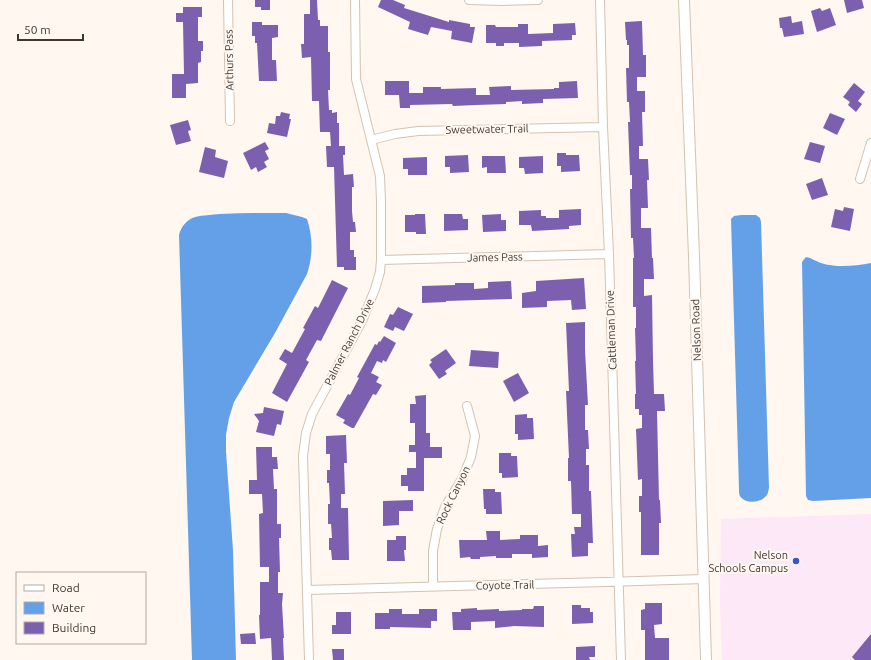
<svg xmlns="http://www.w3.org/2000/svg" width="871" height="660" font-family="Ubuntu,sans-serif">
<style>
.education{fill:#fce8f7}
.water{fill:#64a0e7}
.building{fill:#7d5faf}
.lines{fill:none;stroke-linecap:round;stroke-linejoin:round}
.minor-casing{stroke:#d4c2b1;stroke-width:10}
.tertiary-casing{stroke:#d4c2b1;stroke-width:12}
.minor{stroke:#fff;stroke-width:8}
.tertiary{stroke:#fff;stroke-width:10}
.poi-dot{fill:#3a55c7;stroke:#fff7f0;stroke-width:1.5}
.labels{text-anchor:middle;stroke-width:4;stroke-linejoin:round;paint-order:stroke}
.street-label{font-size:11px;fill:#3f3832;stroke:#fff7f0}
.poi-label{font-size:11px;fill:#3f3832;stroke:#fff7f0;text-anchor:end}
</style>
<rect width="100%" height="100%" fill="#fff7f0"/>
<!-- education -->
<path class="education" d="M871,514v146h-149l-2,-57 1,-84z"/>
<!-- water -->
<path class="water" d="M286,213l16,4 5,2c6,18 6,37 0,55l-32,59 -41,69 -5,16 -3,17v17l7,98 3,110h-44l-13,-425c2,-8 7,-15 16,-18 8,-2 17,-2 25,-3 22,-1 44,-1 66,-1z
M741,215h15l4,3 1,4 8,266c-1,4 -1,7 -4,9 -6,6 -20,7 -25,-1 -1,-1 -1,-5 -1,-7l-8,-270 3,-3z
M806,257c6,1 9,4 15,6 15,5 34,3 50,0v235l-58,3 -5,-1 -2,-4 -4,-234z"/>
<!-- building -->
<path class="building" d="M255,0h15v10h-9v-3h-6z
M310,0h7l1,20h2v6h8v26h2v38h-2l1,20h3v3l5,-1v11h2v23h6v9h-2l1,20 9,-1 1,13h-2v24l1,11h2l1,10h-6v18h4v7h2v13h-12v-3h-7l-3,-100h-7l-1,-21h5l-1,-14h-10l-1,-31h-7l-1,-44 -9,1 -1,-14h3v-30h6z
M381,0h12l12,5 -1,3 45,14v-2l21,4v3h5l-3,16 -21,-4 1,-8 -21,-4 -3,8 -20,-6 2,-7 -32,-15z
M844,0h18l2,8 -17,5z
M183,7h19v10h-4v24h5v10h-2v11l-3,1v20l-12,1v14h-14v-24h12l-1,-52h-7v-9h7z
M820,8l2,3 8,-3 6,17 -19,7 -6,-21z
M791,16l1,7 10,-2 2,13 -20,3 -2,-9h-2l-1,-10z
M642,21l1,34h3v22h-9v14h8v21h-3l1,34h-4v13h9l1,21h-2l1,28h-7v20h10l1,30h1l1,21h-10v17l8,-1 1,65 1,34h10l1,17h-8l2,89h1l1,23h-2v32h-18v-43h-2v-16h3v-17l-4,1 -2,-51 6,-1v-13h-3v-6h-4v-15h1l-1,-33h1l-1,-33h1v-21h-3v-49h1l-1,-20h-2l-1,-49h2v-14h-2l-2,-53h2l-1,-20h-2l-1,-34h3v-23h-2v-5h-1l-1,-18z
M252,22h10v3h16v12l-6,1v22h4l1,21h-18l-2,-38h-2v-7h-3z
M575,23l1,12h-4v5l-30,1v5l-23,1v-4h-15v3h-8v-3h-10v-18h9l1,2h22v-3h10v10l25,-1v-9z
M385,81h24v12h14v-6h18v2l35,-1v7h14l-1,-8 22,-1v4l43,-1v-1h5v-6l18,-1 1,17 -35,1v4l-21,1v-3l-16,1v2l-30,1 -23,1 -1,-2 -42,1v3h-10l-1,-13h-14z
M854,83l11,9 -7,9 4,3 -6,8 -8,-7 2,-3 -7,-5z
M281,112l9,2 -1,5h2l-4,18 -20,-4 2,-10 6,1 1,-8h4z
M830,113l15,6 -8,16 -14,-7z
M188,120l3,10 -3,1 3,10 -15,4 -6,-20z
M265,142l4,7 -4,2 4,8 -5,3 3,5 -9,5 -2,-5 -5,3 -8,-17z
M810,142l15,4 -5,17 -16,-4z
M205,147l11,3 -1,7 13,4 -4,17 -25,-6z
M557,153h9v2h13l1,16 -19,1v-6h-4z
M468,155l1,17 -19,1v-6h-5v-11z
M482,156h23l1,17h-19v-6l-5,1z
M543,156v17l-18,1 -1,-6h-5v-11z
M427,157v18h-19v-6h-5v-11z
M822,178l6,17 -16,5 -6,-16z
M844,207l10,2 -4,22 -19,-4 4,-18 8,2z
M581,209v16l-12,1v3l-37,2 -1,-6h-12v-14l22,-1v6h5v2h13v-8z
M415,214h10l1,20h-10v-2h-11v-17h10z
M444,214h18l1,5h5v11l-24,1z
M501,214v6h5v11l-23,1 -1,-17z
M584,278l2,31 -14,1 -1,-10 -24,1v6l-25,1v-15l14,-2v-10z
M332,280l16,8 -27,53 -4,-1 -11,20 3,2 -22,40 -15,-9 15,-29 -8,-5 6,-10 7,4 13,-24 -2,-1 12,-22 3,2z
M511,281l1,18 -66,2v1l-24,1v-17l33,-1v-2h19v6l14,-1v-6z
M398,307l15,7 -9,17 -9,-4 -2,4 -9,-4 6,-13 3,1z
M585,322v28l3,55h-3v25h3l1,19h-3v16h3v26h2l2,52h-5v13l-16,1 -1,-23h4l-1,-7h7v-13h-9l-1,-33h-3v-23h1l-3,-67h3l-3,-68z
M384,336l12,7 -10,19 -3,-2 -1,3 -5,-2 -6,12 8,4 -3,5 6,3 -6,10 -3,-1 -19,34h-2l-9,-5 2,-3 -9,-5 12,-21 2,1 9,-17 -2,-1 18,-33 2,1 2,-4 1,1z
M446,349l10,14 -11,8 2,3 -8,5 -10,-14 3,-3 -2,-2z
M471,350l28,2 -1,16 -29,-2z
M518,373l11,20 -15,9 -11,-21z
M426,395v38h4v14h12v11h-18v33h-16v-5h-7v-11h6v-7h9v-16h-7v-7h6v-22h-5v-19h6l-1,-8z
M264,407l20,4 -3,14 -4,-1 -3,12 -18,-4 3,-11 -5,-7 9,-1z
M527,414v4h6l1,21 -16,1v-6h-3v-19z
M346,435l1,28h-3l1,31h-4v14h7l1,52h-17l-1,-10h-2v-12h3l-1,-14h-3v-20h2l-1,-21h-2v-13h3v-16h-4v-18z
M256,447h16v10h5l1,12h-5l1,20h3v35h4v14h-2l1,34h-2v21h5l-1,11 2,34h-1l1,22h-12l-1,-22 -11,1 -1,-24h1v-33h9v-15h-9l-1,-53 4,-1 -1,-19h-13v-14h8z
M499,453h12v3h6l1,21 -16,1v-5h-3z
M483,489h12v3h6l1,22h-16v-5h-2z
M413,500v11h-14v14l-16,1v-25z
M486,531h14v9l20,-1v-4h18v11l10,-1v12l-16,1v-4h-20v4h-16v-2l-16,1v2h-9l-1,-2 -10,1 -1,-18h28z
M396,536h10v14h-2l1,11h-18v-21h9z
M645,603h17v21l-8,1 1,13h14v22h-24v-30h-4v-20l4,-1z
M572,605h9v3h9v4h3v11l-21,1z
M534,606h10v21l-30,-1 -19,2v-7l-24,1v8h-18l-1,-18h9v-3l16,-1v2l22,-1v2l23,-1v-1h11z
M389,609h13v5h17v-5h18v12h-6v7l-41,-1v2h-15v-16h14z
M336,612h15v22h-19v-9h4z
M255,633l1,11h-15l-1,-10z
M871,634v26h-16l-3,-3z
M595,646v11h-6l1,3h-14v-13z
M332,649h12v11h-11z"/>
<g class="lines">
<!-- minor casing -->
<g class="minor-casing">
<path id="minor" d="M228,0l2,121
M469,0l33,1 36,-1
M600,0l3,127 6,127 12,406
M371,140l24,-6 23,-3 185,-4
M860,179l11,-36
M381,260l228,-6
M433,586v-35l4,-22 8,-22 18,-30 8,-20 4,-21 -8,-30
M307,590l299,-8 98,-3
M309,660l-6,-204 3,-23 6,-19 51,-95 12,-30 5,-17 1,-12v-59l-1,-25 -24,-97 -1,-79"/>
</g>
<!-- tertiary casing -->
<g class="tertiary-casing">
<path id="tertiary" d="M684,0l10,256 12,404"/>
</g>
<!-- minor -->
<use href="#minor" class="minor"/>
<!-- tertiary -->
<use href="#tertiary" class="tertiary"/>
</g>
<!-- markers -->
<circle class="poi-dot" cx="796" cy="561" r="4"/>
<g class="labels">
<!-- street labels -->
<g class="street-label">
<text transform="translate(229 60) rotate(-91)" y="4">Arthurs Pass</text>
<text transform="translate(487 129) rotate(-1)" y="4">Sweetwater Trail</text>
<text transform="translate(495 257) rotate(-1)" y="4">James Pass</text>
<text transform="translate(611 330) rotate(-92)" y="4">Cattleman Drive</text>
<text transform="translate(696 330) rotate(-92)" y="4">Nelson Road</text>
<text transform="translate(349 342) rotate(-63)" y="4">Palmer Ranch Drive</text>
<text transform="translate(453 495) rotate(-64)" y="4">Rock Canyon</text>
<text transform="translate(505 585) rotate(-1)" y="4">Coyote Trail</text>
</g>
<!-- poi labels -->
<g class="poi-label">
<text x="788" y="559">Nelson<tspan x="788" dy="13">Schools Campus</tspan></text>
</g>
</g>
<!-- legend -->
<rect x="16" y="572" width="130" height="72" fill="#fff7f0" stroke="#b2aba4"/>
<rect x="24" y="585" width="20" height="6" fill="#ffffff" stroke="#b2aba4"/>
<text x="52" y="592" font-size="12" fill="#3f3832">Road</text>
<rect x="24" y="602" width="20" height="12" fill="#64a0e7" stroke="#b2aba4"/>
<text x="52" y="612" font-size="12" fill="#3f3832">Water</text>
<rect x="24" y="622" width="20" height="12" fill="#7d5faf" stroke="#b2aba4"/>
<text x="52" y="632" font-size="12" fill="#3f3832">Building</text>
<!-- scale -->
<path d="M18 34v6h65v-6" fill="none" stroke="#3f3832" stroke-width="2"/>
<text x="24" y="34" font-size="12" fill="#3f3832" stroke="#fff7f0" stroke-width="3" paint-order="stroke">50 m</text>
</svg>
